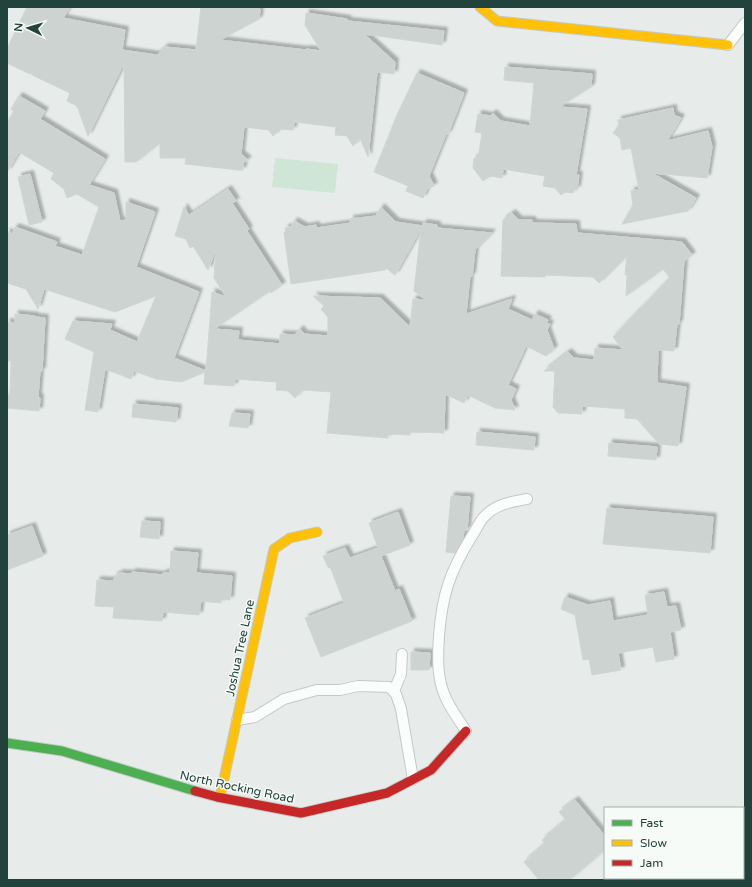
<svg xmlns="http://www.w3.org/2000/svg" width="752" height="887" font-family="'Varela Round',sans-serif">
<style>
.grass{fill:#cfe6d7}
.building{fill:#cdd3d1;stroke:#cfd5d3;filter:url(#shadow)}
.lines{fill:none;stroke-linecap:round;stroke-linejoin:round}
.lane-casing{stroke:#c4c9c7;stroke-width:12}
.fast-casing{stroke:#c2cac8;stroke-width:11}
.slow-casing{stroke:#c2cac8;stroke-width:11}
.jam-casing{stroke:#c2cac8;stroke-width:11}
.lane{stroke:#fbfcfc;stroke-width:10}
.fast{stroke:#4caf50;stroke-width:9}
.slow{stroke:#ffc107;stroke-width:9}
.jam{stroke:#c62828;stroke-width:9}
.labels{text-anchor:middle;stroke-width:3;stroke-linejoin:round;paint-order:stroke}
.street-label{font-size:12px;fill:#21433b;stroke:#f6fbf8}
</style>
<defs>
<filter id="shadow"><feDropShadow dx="3.5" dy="-3.5" stdDeviation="1" flood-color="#0004"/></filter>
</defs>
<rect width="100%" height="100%" fill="#e7ecea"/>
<!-- grass -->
<path class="grass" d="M275,158l63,6 -3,29 -63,-6z"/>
<!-- building -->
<path class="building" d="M27,7h43l-7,11 62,12 -3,20 35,5 8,-8 31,3 5,-43h45l14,2 -1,10 -39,21 86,10v-1l15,2 -16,-26 1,-12 41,6 1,2 96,10 -2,14 -78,-11 31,28 -1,12 -17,-2 -9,85 -8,-19 -7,8 -6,-10 -12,-1 1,-8 -42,-5 -1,8 -13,-1 -7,7 -4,-6 -25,-3 -3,27 7,6 -5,3v7h-5l-53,-6 1,-6h-26v-15l-24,19h-11l-1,-99 -36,73 -11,-30 -10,-5 3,-8 -38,-18 1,-2 -3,1 -23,-11v-14z
M505,67l87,7 -1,13 -32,20 28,2 -11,66h3l-2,14h-3l-1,4 -8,-1 -4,3 -6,-7 -12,-2 2,-10 -42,-7 -1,9 -12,-2 -7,5 -10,-13 1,-10 4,1 4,-26 -7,-1 3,-18 12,2 3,-3 8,8 29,5 4,-43 -30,-3z
M417,73l47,20 -16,41h-2l-17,42 5,10 -7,3 -4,9 -17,-7 2,-5 -34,-14 23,-57z
M19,96l26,15 -5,8 65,40 -16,26 25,8 6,28 6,-1v-18l29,10 -19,55 63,25 -25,66 32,13 6,-79 14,5 -12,-19 2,-29 -8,21 -15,-24 -3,2 -4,-9 -11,-3 9,-29 5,8 39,-26 8,12 -4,2 17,26 -2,2 35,54 -11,8 -1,-2 -56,38 25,2 -1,9 42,4v-10l15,1 5,-6 4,5 24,2v-19l-7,-8 3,-3 -11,-10 67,2 30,29 3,-28 13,1 -12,-9 7,-62 -26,46 -9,-7 -1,2 -94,14 -7,-52h2l-1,-4 6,-1 3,-6 11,6 11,-2v3l35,-5 -1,-4 26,-3 5,-9 15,15 27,4v-3l14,2v3l55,5 -17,17 -3,26h-2l-4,38 46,-15 -4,10 24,11 3,-6 13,6 -2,3 4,1 -3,6 7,19 -8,7 -20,-10 -18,39 8,4 -5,11 4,10 -20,-2 -27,-13 -4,8 -19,-9 -1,39 -34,-1v3l-22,-1v4l-61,-5 4,-41 -29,-2 -7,8 -7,-7 -12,-1 1,-8 -42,-3 -1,7 -30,-2 1,-12 -24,10 -25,-3 -22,-8 -3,8 -26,-10 -7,43 -13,-2 9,-58 -29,-13 8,-18 39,3 -2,6 27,12 19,-46 -41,16 -71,-23 -6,20 -12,-20 -19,-6v-51l5,2 3,-7 42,15 -2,4 27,9 17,-48 -22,-13 -10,4 -3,-9 -13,-10 3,-6 -35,-21 -12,20v-49l7,-12 -3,-2z
M673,108l1,7 7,3 -14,23 41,-10 4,16 -5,31 -55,-5 44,25 -8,13 -66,13 11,-19 -2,-14 8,-1 -8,-42 -9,2 -2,-12 -7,-5 6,-8 -1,-5z
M30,174l12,48 -13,3 -11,-48z
M512,213l7,7h13l1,3 43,1 1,9 105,9 10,13 -8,6 -5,63h-2l-3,27 -16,-1 -1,33 29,4 -8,59 -19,-2 -22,-25 -12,-1v-9l-43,-3v8l-24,-1 -5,-6 2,-36h-11l24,-19 6,6 20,2 1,-12 28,2 -10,-13 57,-59 -7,-9 -37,27 1,-21h-2l2,-20 -28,28 -6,-6 -48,-2v2l-44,-1 2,-56z
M15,314l20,2v1l10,1 -3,53h-2l-2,26 2,1 -1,13 -32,-3v-13h3l1,-34h-4v-39l8,1z
M133,404l45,4 -2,14 -44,-5z
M232,413l18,1 -2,14 -19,-2z
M477,432l58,5 -1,13 -58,-5z
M609,443l48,4 -1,13 -48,-4z
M451,496l19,1 -3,33h-3l-1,9 -8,14 -9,-1z
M607,508l106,9 -3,36 -107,-9z
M398,512l12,33 -29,11 14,35 4,-2 13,32 -91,36 -16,-39 39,-15 -13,-34 -3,-2 -5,-11 22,-8 5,10 28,-10 -9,-25z
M142,521l18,1 -1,17 -19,-2z
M32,526l11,30 -36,14v-35z
M171,551l27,2 -2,20 36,3 -2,24 -9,-1v4l-20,-2 -2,14 -36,-3 -1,9 -49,-3 1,-11 -19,-1 2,-26 17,1 1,-6h4v-2l13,1v-2l31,3v-2h7z
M664,592l3,15 9,-1 5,24 -11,2 4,27 -18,3 -3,-15 -35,6 3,17 -29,5 -3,-16 -6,1 -8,-45 -14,-6 4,-12 23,8 22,-4 3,20 35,-6 -3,-20z
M411,652l19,1 -1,17h-18z
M575,800l30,36v14l-36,30h-30l-15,-18 21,-18 -3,-4 24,-20 -7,-8z"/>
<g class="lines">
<!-- lane casing -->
<g class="lane-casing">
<path id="lane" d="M728,45l17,-22
M394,691l7,-17 1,-20
M237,720l18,-3 29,-18 33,-9h23l18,-4 31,1 7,7 5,15 12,70
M466,731c-11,-17 -23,-32 -26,-52 -3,-13 -2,-29 -1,-43 3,-41 11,-65 33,-100 4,-6 7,-13 11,-18 12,-14 28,-16 44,-19"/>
</g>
<!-- fast casing -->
<g class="fast-casing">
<path id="fast" d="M7,743l55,8 133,40"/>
</g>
<!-- slow casing -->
<g class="slow-casing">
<path id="slow" d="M480,7l17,14 231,24
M220,797l54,-248 16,-11 27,-6"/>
</g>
<!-- jam casing -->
<g class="jam-casing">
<path id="jam" d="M195,791l22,6 84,16 86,-20 44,-23 35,-39"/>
</g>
<!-- lane -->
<use href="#lane" class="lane"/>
<!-- fast -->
<use href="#fast" class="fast"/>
<!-- slow -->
<use href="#slow" class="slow"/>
<!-- jam -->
<use href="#jam" class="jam"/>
</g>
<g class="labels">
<!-- street labels -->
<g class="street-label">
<text transform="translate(240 648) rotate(-78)" y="4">Joshua Tree Lane</text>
<text transform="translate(237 787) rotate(12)" y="4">North Rocking Road</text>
</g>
</g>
<!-- border -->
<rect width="752" height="887" fill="none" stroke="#21433b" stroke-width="16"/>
<!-- legend -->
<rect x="604" y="807" width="140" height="72" fill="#f6fbf8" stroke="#a1b1ac"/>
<rect x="612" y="820" width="20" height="6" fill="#4caf50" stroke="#a1b1ac"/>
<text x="640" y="827" font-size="12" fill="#21433b">Fast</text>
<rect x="612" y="840" width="20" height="6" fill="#ffc107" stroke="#a1b1ac"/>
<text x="640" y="847" font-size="12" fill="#21433b">Slow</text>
<rect x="612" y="860" width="20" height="6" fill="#c62828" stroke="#a1b1ac"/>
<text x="640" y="867" font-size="12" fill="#21433b">Jam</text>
<!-- north arrow -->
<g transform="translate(28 28) rotate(275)" stroke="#f6fbf8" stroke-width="3" paint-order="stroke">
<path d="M0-3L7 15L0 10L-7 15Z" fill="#21433b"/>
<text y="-6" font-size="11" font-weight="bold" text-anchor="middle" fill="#21433b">N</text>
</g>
</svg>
